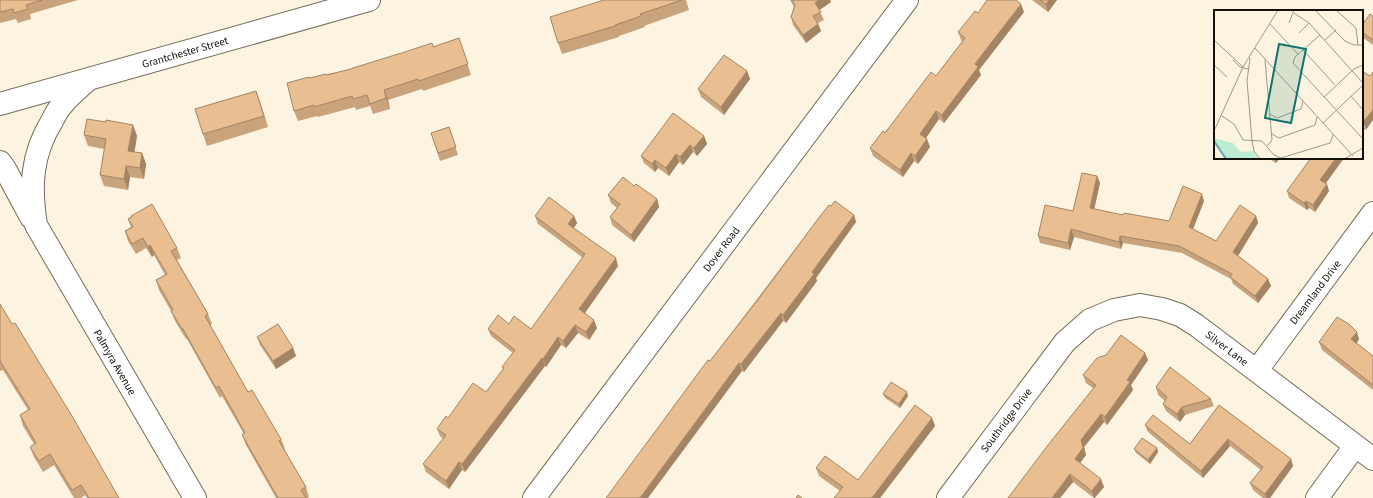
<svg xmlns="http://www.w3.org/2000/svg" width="1373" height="498" font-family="'Source Sans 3',sans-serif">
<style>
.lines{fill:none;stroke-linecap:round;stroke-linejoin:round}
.minor-casing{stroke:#736c5b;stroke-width:24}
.minor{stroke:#fff;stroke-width:22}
.wall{fill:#c8a37c}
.shaded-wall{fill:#a38565}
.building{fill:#e9be90;stroke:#a38565}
.labels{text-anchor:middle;stroke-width:3.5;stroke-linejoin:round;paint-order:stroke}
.street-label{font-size:11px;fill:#13100a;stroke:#fff}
.inset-river{fill:none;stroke:#5aa6b4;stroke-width:2}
.inset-road{fill:none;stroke:#9f998a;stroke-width:1}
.view{fill:#0f766e;fill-opacity:0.15;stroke:#0f766e;stroke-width:2}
.inset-edge{fill:none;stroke:#13100a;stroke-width:2}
</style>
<rect width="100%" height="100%" fill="#fcf4e0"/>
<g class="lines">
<!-- minor casing -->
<g class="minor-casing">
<path id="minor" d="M89,79c-9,8 -19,16 -27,26 -4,4 -7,10 -10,16 -21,34 -22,66 -16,104l159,273
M0,104l369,-104
M0,162l5,7 26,48
M1257,370l116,-157
M534,498l373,-498
M948,498l117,-156 25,-22 24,-10 26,-5 22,4 18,6 16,10 177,134
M1317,498l38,-52"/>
</g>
<!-- minor -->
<use href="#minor" class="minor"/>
</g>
<!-- wall -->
<path class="wall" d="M0,0h78l-48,14 1,5 -13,4 -2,-4 -16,4z
M604,0h82l3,10 -45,16 1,1 -26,9v1l-57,17 -4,-11z
M790,0h40l1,2 -12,8 5,10 -6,3 3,8 -15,12 -13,-18 -2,-8 3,-10z
M1032,0h25l-9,12z
M1024,12l-45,58 2,5 -37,48 -5,-4 -13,19 4,9 -12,17 -4,-3 -11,16 -30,-21 -3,-8 66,-72 26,-34 -1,-2 -3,-8z
M1373,16v29l-11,-8v-12z
M459,38l12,37 -48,16 -1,-2 -34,11 2,9 -17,5 -3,-8 -14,4 -1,-3 -37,10 -1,-1 -19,5 -4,-10 16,-33 41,-9 82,-22z
M747,71l3,8 -26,36 -23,-18 -3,-8z
M256,91l12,36 -61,19 -4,-12z
M106,122l27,3 4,11 -3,16 8,1 4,11 -2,15 -14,-2 -2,13 -24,-4 -4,-11 4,-26 -16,-3 -4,-11z
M449,127l9,28 -18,6 -9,-28z
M704,136l3,8 -10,12 -4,-4 -10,13 -4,-3 -10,14 -11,-8 -3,4 -11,-9 -3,-7z
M1268,158h12l-4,5z
M1344,158l-18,25 3,8 -14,21 -6,-4 -2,2 -18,-12 -2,-7z
M1097,176l3,7 -6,26 29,6 46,6 35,-20 -11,28 23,12 40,-25 2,7 -20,33 30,23 3,7 -13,17 -25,-19 -2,-5 -49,-26 -59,-10 -2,6 -47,-12 -4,13 -30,-7 -2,-7 35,-25z
M634,186l23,13 2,8 -25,35 -22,-17 -2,-8 7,-9 -6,-5 -3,-8z
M831,206l23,9 2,7 -40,56 1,3 -31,42 -3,-2 -39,51 -2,-1 -32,-10 111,-146z
M131,216l46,32 4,10 -4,2 31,54 4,10 -2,1 38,67 33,47 4,10 -1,1 22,37 3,10 -1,1h-32l-30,-53 -4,-10 2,-1 -22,-38 -2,2 -33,-59h-1l-11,-18 -4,-10 -12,-21 -3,-10 9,-5 -11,-20 -2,2 -6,-9 -10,6 -8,-13 -3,-10 6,-4 -3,-8 3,-2z
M535,216h39l3,7 -3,5 44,38 -33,47 12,15 -8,12 -11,-7 -12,15 -5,-3 -15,22 -1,-1 -80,106 -3,-2 -13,19 -23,-17 -3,-8 20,-25 -3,-3 -3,-7 11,-11 38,-26 17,-23 -1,-2 11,-14 -22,-17 -3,-7 21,-5 22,5 52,-71 -45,-34z
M0,304l12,20 107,174h-32l-2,-3 -4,3h-7l-20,-33 -11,7 -9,-15 -4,-10 4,-3 -11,-18 -3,-11 8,-5 -25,-40 -3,1z
M257,337l36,11 3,8 -20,13 -16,-24z
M1359,339l-2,4 16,13v34l-51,-40 -3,-8z
M1145,353l3,7 -17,25 2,5 -26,35 -3,-3 -20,25 2,8 -6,8 24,24 -9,11h-1l-21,-16 -13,16 33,-110 -7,-5 -3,-8z
M1156,387l55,12 3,7 -29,9 -5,7 -14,-11 -3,-7 2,-3 -7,-6z
M883,394l25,2 -8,12 -15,-10z
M1219,405l72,54 2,7 -23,32h-7l-10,-8 -3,-7 11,-13 -31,-24 -27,32 -55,-46 -3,-7 45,19z
M932,418l3,8 -55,72 -40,-7 -21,-15 -3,-8 42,12z
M1157,448l1,4 -8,12 -14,-11 -2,-4z"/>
<!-- shaded-wall -->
<path class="shaded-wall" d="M819,0h11l1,2 -13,9 -3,-8z
M1049,0h8l-9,12 -2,-8z
M1021,4l3,8 -45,58 2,5 -37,48 -2,-8 33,-51z
M818,24l3,7 -15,12 -3,-8z
M747,71l3,8 -26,36 -3,-8z
M384,90l4,10 2,9 -4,-11z
M256,91l4,11 8,25 -4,-11z
M1373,110v10l-7,10 -3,-8z
M936,111l3,8 -16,23 -3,-8z
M1362,122l3,7 -3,4z
M133,125l4,11 -4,26 -5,-11z
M704,136l3,8 -10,12 -3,-8z
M927,139l3,8 -12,17 -3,-8z
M690,145l3,7 -10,13 -3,-8z
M142,153l4,11 -2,15 -4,-11z
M911,153l3,8 -11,16 -3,-7z
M676,154l3,8 -10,14 -3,-8z
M1274,158h6l-4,5z
M1336,158h8l-21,29 -3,-7z
M655,160l3,8 -3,4 -3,-8z
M126,166l4,11 -2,13 -4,-11z
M1097,176l3,7 -7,32 -3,-7z
M1327,184l2,7 -14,21 -2,-7z
M1202,194l2,7 -13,33 -2,-7z
M657,199l2,8 -25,35 -3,-7z
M1306,201l3,7 -2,2 -3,-7z
M854,215l2,7 -40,56 1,3 -31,42 -3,-8 29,-43z
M574,216l3,7 -6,9 -3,-8z
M1256,216l2,7 -22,36 -3,-7z
M1071,229l3,8 -4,13 -2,-7z
M1120,236l3,7 -2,6 -2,-7z
M150,245l4,10 -2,2 -4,-10z
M616,258l2,8 -36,51 -3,-8z
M1268,279l3,7 -13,17 -3,-7z
M781,313l2,8 -39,51 -3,-8z
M594,320l3,8 -8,12 -3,-8z
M575,325l3,8 -12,15 -3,-7z
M1357,332l2,7 -5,8 -3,-8z
M558,337l3,8 -15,22 -3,-8z
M293,348l3,8 -20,13 -3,-8z
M1145,353l3,7 -17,25 2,5 -26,35 -2,-8 22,-37z
M542,358l3,8 -80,106 -3,-8z
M739,363l3,8 -94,127h-8z
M907,392l1,4 -8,12 -1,-4z
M1182,407l3,8 -5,7 -3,-8z
M1101,414l3,8 -20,25 2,8 -9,12 -2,-8 6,-19z
M932,418l3,8 -55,72h-8z
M1228,439l2,7 -27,32 -2,-7z
M1157,448l1,4 -8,12 -2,-4z
M1291,459l2,7 -23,32h-4l-1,-4z
M459,462l3,8 -13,19 -3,-8z
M1070,474l3,8 -13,16h-8z
M1101,479l3,8 -10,11 -2,-7z"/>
<!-- building -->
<path class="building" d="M0,0h42l-16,5 2,4 -14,4 -1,-4 -13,3z
M604,0h78l-42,14 1,2 -26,9v1l-57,17 -8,-26z
M792,0h27l-4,3 6,9 -8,4 5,8 -15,11 -12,-18 4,-12z
M987,0h29l5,4 -46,60 3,3 -36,48 -6,-4 -16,23 7,5 -12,17 -4,-3 -11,17 -30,-22 13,-17 2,2 46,-61 5,4 29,-38 -7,-6 17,-21 3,2z
M1040,0h9l-3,4z
M1370,14l3,2v24l-11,-8v-7z
M459,38l9,26 -49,17 -1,-2 -34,11 2,8 -16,6 -3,-9 -14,4 -1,-3 -38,11v-2l-20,6 -7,-28 22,-6 1,1 16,-4 1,1 24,-6 2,-1 55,-17 24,-8 1,4z
M724,55l23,16 -26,36 -23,-18z
M1362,71l8,5 3,-4v38l-10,12h-1v1z
M256,91l8,25 -61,18 -8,-25z
M673,113l31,23 -10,12 -4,-3 -10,12 -4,-3 -10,14 -11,-8 -3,4 -11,-8z
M87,119l19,3v-2l27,5 -5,26 14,2 -2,15 -14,-2 -2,13 -24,-4 6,-36 -22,-4z
M449,127l7,20 -18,6 -7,-20z
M1311,158h25l-16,22 7,4 -14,21 -7,-4 -2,2 -17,-12z
M1082,173l15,3 -7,32 33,7 1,-2 45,8 14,-35 19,8 -13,33 27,14 24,-36 16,11 -23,36 35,27 -13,17 -25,-19 2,-3 -53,-28 -59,-10 -1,6 -48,-13 -3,14 -30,-7 7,-31 28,6z
M623,177l11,9 2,-2 21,15 -26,36 -21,-18 10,-13 -12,-9z
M549,197l25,19 -6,8 48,34 -37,51 15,11 -8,12 -11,-7 -12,16 -5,-4 -15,22 -1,-1 -80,106 -3,-2 -13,19 -23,-17 23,-29 -9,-6 9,-13 2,2 25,-35 13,9 18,-24 -2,-1 13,-17 -27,-21 10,-14 11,9 5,-8 17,13 54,-75 -50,-38z
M835,201l19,14 -42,57 2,2 -31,41 -2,-2 -40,51 -2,-1 -99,135h-34l102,-138 2,1 50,-64 61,-82 8,-10 2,1z
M152,204l25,44 -6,3 37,63 -3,2 43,76 4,-2 29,49 -2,2 27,46 -5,3 5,8h-28l-36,-63 3,-2 -26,-47 -3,2 -33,-59h-1l-11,-18 2,-1 -17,-30 11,-6 -17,-29 -2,2 -5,-9 -11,6 -7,-13 8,-4 -5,-8 4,-2 -1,-1z
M0,304l12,20 3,-1 57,93 47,82h-30l-8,-13 -9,5 -22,-36 -11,7 -9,-14 6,-4 -16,-28 10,-6 -30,-48z
M1337,317l12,7 8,8 -6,7 22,17v29l-54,-43z
M278,324l15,24 -20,13 -16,-24z
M1121,335l24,18 -18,27 3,2 -25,35 -4,-3 -20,26 2,8 -8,11 26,20 -9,12 -22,-17 -18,24h-44l40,-53 48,-60 -13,-10 14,-17 9,-3z
M1170,367l41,32 -29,8 -5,7 -14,-10 4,-7 -11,-10z
M891,382l16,10 -8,12 -16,-10z
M915,405l17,13 -60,80h-38l9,-11 -27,-19 9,-12 33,24z
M1219,405l72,54 -26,35 -15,-11 13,-16 -35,-28 -27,32 -56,-46 8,-10 37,29z
M1142,438l15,10 -9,12 -14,-11z
M798,495l4,3h-6z"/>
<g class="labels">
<!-- street labels -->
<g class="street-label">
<text transform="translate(185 52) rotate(-16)" y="4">Grantchester Street</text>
<text transform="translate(721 249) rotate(-53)" y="4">Dover Road</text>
<text transform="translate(1315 292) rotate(-53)" y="4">Dreamland Drive</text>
<text transform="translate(1227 348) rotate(37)" y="4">Silver Lane</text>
<text transform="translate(115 362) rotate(60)" y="4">Palmyra Avenue</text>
<text transform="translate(1006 420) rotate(-53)" y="4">Southridge Drive</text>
</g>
</g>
<!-- overview -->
<g transform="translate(1214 10)">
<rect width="149" height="149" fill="#fcf4e0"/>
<path d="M0,128l19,5 8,9 12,-1 5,7 -32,1 -12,-16z" fill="#bdedd0"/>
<path class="inset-river" d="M0,131l12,18"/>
<path class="inset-road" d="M101,0l30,31 9,4h9M122,0l20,18 2,17M80,3l15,10 54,60M75,13l5,-13M56,14l28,30M85,23l10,-10M106,25l-25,22 -2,6 70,76M0,30l29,27M111,30l11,-10M41,38l98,108M89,40l32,35M36,48l-3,23 5,60 2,10 6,8M19,50l7,7 8,2M51,50l7,80 -5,6M0,55l13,12M137,86l12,14M110,87l30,-28 9,-4M56,104l7,4 24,-9 2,-8M8,106l12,8 9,16 19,1 12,14 7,3 49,-15 3,-8M109,113l40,-38M0,121l29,-64 35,-57M58,124l7,4 36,-13 2,-8M130,149l19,-11"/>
<path class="view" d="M65,34l27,5 -15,74 -26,-5z"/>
<rect width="149" height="149" class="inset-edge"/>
</g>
</svg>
